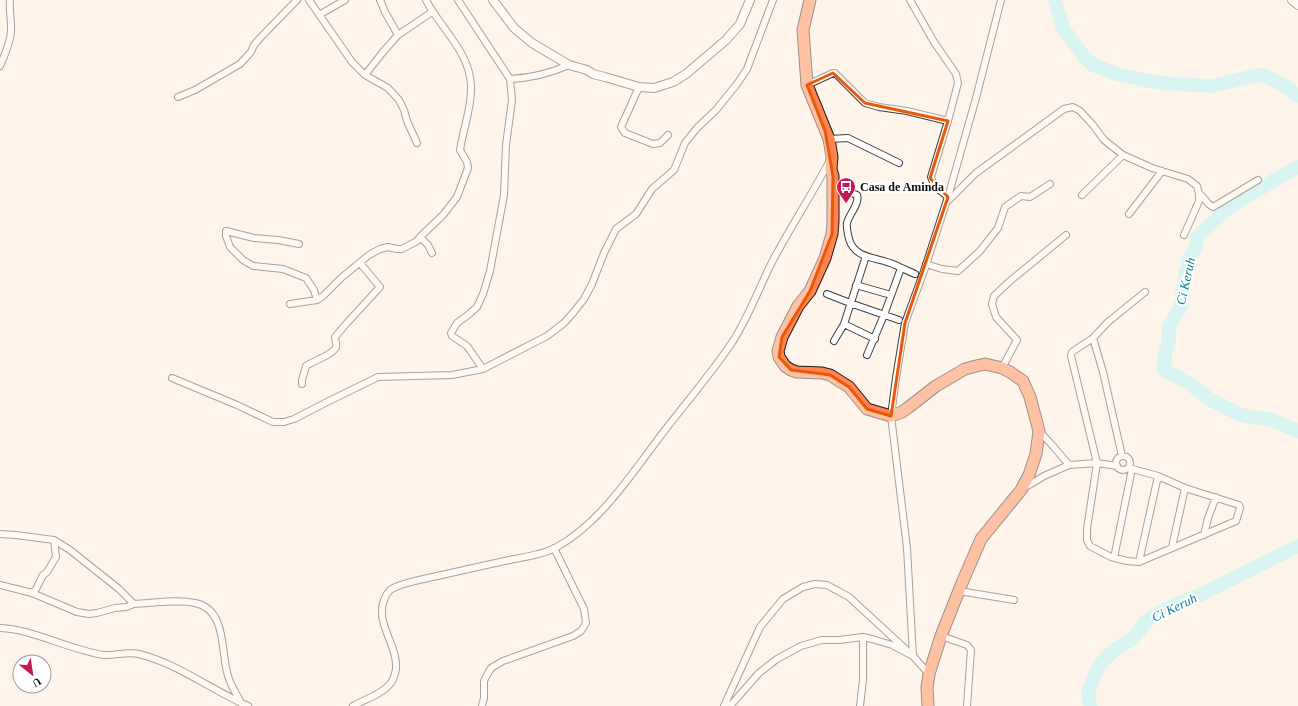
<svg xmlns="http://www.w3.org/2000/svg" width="1298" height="706" font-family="'Times New Roman',serif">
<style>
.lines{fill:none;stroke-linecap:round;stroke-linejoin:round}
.river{stroke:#a8f6fc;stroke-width:14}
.minor-casing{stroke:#3e3e3e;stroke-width:8}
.tertiary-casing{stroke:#3e3e3e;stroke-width:10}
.trunk-casing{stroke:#1c1c1c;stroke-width:13}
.minor{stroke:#fff;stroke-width:6}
.tertiary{stroke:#fff;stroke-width:8}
.trunk{stroke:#ff8451;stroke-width:11}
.marked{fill:none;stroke:#e8590c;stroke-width:3;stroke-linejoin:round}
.labels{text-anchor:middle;stroke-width:4;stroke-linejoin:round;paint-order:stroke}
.poi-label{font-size:12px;font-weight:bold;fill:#0b0b0b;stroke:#fff;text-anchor:start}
.water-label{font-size:13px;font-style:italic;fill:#0b8091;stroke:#fff}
</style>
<rect width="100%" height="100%" fill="#fff4ea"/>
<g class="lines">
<!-- river -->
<path class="river" d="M1055,0l8,28 21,29 9,8 23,9 43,9 53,3 41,-10 11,-1 24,13 10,8
M1298,167l-58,33 -14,10 -29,27 -1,10 -8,13v7l-3,9 -5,32 -11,18v12l-4,17 -1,15 23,12 24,18 24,12 10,4 27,4 26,11
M1090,706l-2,-13 10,-25 6,-8 13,-12 16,-9 13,-18 22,-13 34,-14 96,-48"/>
<!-- minor casing -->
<g class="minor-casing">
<path id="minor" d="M309,0l43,62 13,13 23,13 11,12 5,10 3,11 10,22
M380,0l5,12 13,23
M426,0c15,29 44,52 45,86 1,22 -8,43 -11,64l7,12 1,6 -11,29 -14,18 -23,22 8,8 4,8
M458,0l52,79 2,21 -6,45 -2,50 -14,76 -7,23 -6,13 -9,8 -11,8 -6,10 1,3 15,10 16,23 64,-33 17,-13 9,-10 11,-14 8,-15 12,-31 12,-24 20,-15 16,-25 22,-19 11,-27 12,-15 19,-18 21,-26 10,-15 26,-69
M910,0l24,42 22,32 2,9 -10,38 -17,56c2,9 10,14 17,20
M319,15l26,-15
M0,66c5,-12 12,-27 11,-40 0,-9 -2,-17 -1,-26
M365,75l18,-23 15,-17 34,-23
M510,79c20,-1 41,-6 59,-14
M807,85l26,-12h2l30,30 14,4 28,4 41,10
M639,87l-18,40 4,6 28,11 7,-1 8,-8
M178,97l17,-7 45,-26 11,-12 3,-7 7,-8 36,-37
M829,139l19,-1 51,25
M833,190l13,1 11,4c3,9 -8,19 -10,28 -1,5 1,11 2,16 6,21 30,18 46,26 7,3 13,6 20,9
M1199,194c6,3 8,11 14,13l45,-27
M1082,195l41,-40
M947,202l29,-29 88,-64 9,-2 7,4 13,14 11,15 19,15 29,13 36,11 9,7 2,8v7l-15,34
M1129,214l33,-43
M299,244l-21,-4 -24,-2 -28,-7v5l4,11 13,13 10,6 30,3 23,9 8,12 3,10
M926,264l16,5 16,2 22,-20 18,-23 7,-21 16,-11 9,1 20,-13
M856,285l35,10
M827,294l23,9 49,17
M290,304l27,-4 6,-4 18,-18 28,-23 11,-6 8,-2 9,2h5l15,-8 3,-4
M844,324l31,15
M1093,338l10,34 19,84
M834,341l10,-17 22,-68
M867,355l17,-40 17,-47
M1002,368l15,-28 -21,-23 -4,-13 2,-8 16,-15 56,-46
M172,378l65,27 36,17h11l10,-3 33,-17 51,-25 74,-2 31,-6
M302,384v-4l4,-14c7,-5 28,-12 30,-19 1,-3 -1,-7 -1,-10l11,-13 34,-37 -20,-24
M1039,431l14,15 16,19 28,-2 20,3
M1116 463a7 7 0 1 1 14 0a7 7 0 1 1-14 0Z
M1129,468l29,8 27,12 54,17 1,3 -4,13 -97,41 -12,-1 -16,-4 -21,-11 -3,-6v-11l10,-66 -26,-107 1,-4 21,-14 15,-16 37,-30
M1024,488l20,-12 25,-11
M0,534l16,1 38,5 16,10 49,39 15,15c20,-1 42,-5 61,-1 31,6 26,46 32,69 2,11 9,21 14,31
M1204,535l4,-17 8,-21
M1172,547l13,-59
M1114,558l18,-89
M1139,562l19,-86
M0,585l32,8 45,19 12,2 8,-1 18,-5 11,-1 8,-3
M959,591l55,9
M32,593l4,-4 7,-14 4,-3 9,-15 -2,-17
M0,628c27,1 53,14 79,21 7,2 16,5 24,6 11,1 24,-4 36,-1 40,10 72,36 109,52
M941,636l26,9 4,5 -4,56
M913,656l-6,-108 -16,-132 5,-38 9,-55 19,-52 24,-74 28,-99 25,-98
M353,706c12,-7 28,-11 37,-22 4,-4 5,-10 6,-15 2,-24 -21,-45 -12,-69 1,-3 3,-7 6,-10 10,-7 26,-9 38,-12 27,-6 54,-12 81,-18 15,-3 33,-5 46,-12 43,-23 73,-69 101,-106 25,-34 54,-66 77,-101 16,-25 26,-53 39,-79 18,-34 39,-66 57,-100
M482,706l2,-8v-17l3,-6 4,-7 12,-7 70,-25 8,-5 5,-8 -2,-14 -30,-61
M724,706l36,-79 23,-28 20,-12 12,-3 12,1 22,12 64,59
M730,706l29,-33 18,-14 24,-13 21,-6h17l24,-3 9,2 20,6 21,11 16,18
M860,706l3,-26v-43"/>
</g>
<!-- tertiary casing -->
<g class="tertiary-casing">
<path id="tertiary" d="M493,0l21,28 18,15 37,22 18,5 6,4 12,3 34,10 15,1 19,-6 13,-8 40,-34 14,-16 10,-24
M1292,0l6,5"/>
</g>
<!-- trunk casing -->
<g class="trunk-casing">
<path id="trunk" d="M810,0l-7,30 4,55 22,54 3,18 -1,12 2,7v45l-1,13 -7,24 -15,33 -12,15 -16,31 -4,14 1,6 6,9 6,4 6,2 25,1 8,2 19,12 18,22 24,7 11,-4 7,-5 27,-21 29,-17 11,-3 9,-2 17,4 8,4 13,9 7,16 9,34 -3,23 -7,21 -8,15 -40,49 -19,44 -21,53 -12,38 -2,14 1,18"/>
</g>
<!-- minor -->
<use href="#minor" class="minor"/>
<!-- tertiary -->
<use href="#tertiary" class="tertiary"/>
<!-- trunk -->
<use href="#trunk" class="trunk"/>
</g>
<!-- marked area -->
<path d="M0 0H1298V706H0ZM833,73l32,30 83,18 -18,57 18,19 -43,126 -14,93 -24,-7 -18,-22 -19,-12 -39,-5 -12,-13 3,-20 28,-46 22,-57 1,-58 -8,-45 -18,-46z" fill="#fff4ea" fill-opacity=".55" fill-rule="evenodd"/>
<path class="marked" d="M833,73l32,30 83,18 -18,57 18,19 -43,126 -14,93 -24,-7 -18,-22 -19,-12 -39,-5 -12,-13 3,-20 28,-46 22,-57 1,-58 -8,-45 -18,-46z"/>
<!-- icons -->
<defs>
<g id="bus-pin" transform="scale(1)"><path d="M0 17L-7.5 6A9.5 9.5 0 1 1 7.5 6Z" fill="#c81754" stroke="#fff"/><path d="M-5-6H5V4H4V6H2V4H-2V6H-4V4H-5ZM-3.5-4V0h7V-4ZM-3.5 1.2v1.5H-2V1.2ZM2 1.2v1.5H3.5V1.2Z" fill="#fff"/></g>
</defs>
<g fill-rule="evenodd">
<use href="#bus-pin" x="846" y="187"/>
</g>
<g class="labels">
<!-- poi labels -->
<g class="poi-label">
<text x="860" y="191">Casa de Aminda</text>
</g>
<!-- water labels -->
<g class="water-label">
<text transform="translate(1185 281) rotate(-77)" y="5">Ci Keruh</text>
<text transform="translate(1174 607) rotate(-26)" y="5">Ci Keruh</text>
</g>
</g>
<!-- north arrow -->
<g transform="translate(32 674) rotate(150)"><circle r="19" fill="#ffffff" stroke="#9d9d9d"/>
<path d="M0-3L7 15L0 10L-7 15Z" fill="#c81754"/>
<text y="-6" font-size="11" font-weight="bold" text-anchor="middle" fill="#0b0b0b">U</text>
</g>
</svg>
